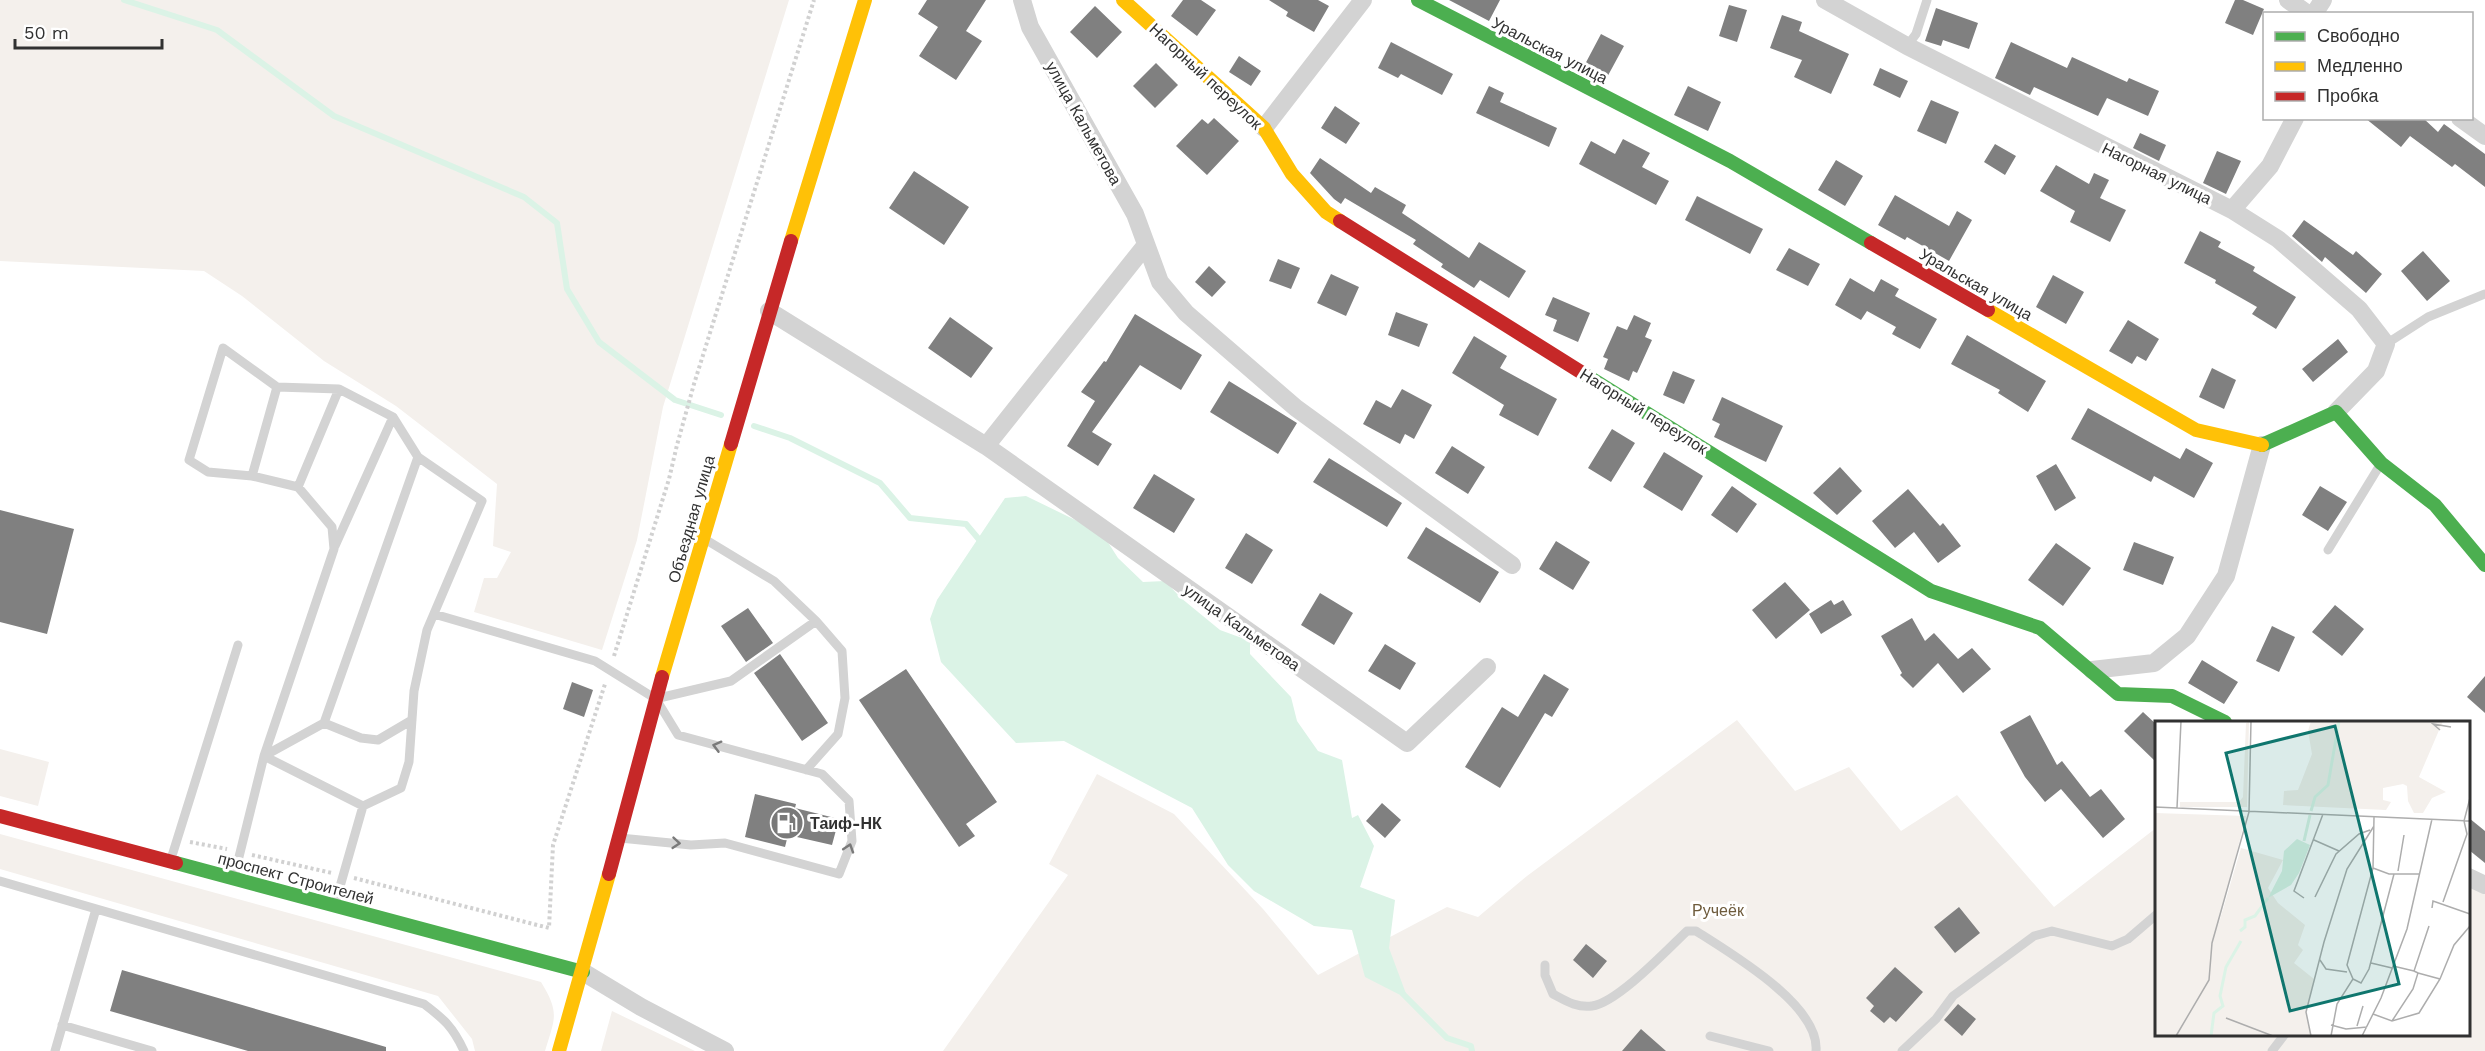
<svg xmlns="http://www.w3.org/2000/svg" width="2485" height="1051" font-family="'Work Sans',sans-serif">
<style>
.green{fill:#f4f0ec}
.water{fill:#dbf3e6}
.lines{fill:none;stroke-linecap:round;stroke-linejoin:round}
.stream{stroke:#dbf3e6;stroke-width:6}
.building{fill:#808080}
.path{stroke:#d1d1d1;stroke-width:4;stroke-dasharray:3 3;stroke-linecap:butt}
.lane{stroke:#d3d3d3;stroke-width:9}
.street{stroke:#d3d3d3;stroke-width:18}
.fast{stroke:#4caf50;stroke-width:14}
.slow{stroke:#ffc107;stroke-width:14}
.jam{stroke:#c62828;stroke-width:14}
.oneway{stroke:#7a7a7a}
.labels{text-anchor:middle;stroke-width:6;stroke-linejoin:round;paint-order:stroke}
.street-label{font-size:16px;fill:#313131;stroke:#fff}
.poi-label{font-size:16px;font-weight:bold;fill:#313131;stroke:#fff;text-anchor:start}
.park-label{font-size:16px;fill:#6e5b3c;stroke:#fff}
.inset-river{fill:none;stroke:#dbf3e6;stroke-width:3}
.inset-road{fill:none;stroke:#adadad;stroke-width:1.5}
.view{fill:#0f766e;fill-opacity:0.15;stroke:#0f766e;stroke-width:3}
.inset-edge{fill:none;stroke:#313131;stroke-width:3}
</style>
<rect width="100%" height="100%" fill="#fff"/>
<!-- green -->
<path class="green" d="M0,0h789l-126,407 -26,133 -35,110 -128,-38 10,-34h13l14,-26 -18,-6 4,-62 -101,-78 -72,-45 -82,-65 -38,-25 -204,-10z
M1737,720l58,71 54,-24 52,64 56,-36 97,112 102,-79v206h312l1,-155 16,9v163h-1542l125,-176 -19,-11 48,-90 77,40 89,95 55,66 129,-68 31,10 49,-41z
M0,749l49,13 -11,44 -38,-10z
M0,834l541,148c19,31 14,36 4,69h-70l-3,-12 -34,-43 -438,-127z
M612,1011l83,40h-94z"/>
<!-- water -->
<path class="water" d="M1026,496l76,37 16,25 25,24 22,-1 16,17 39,32 30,11v13l41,43 6,24 21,30 24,9 10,58 6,-3 16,31 -14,41 35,13 -6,48 19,51 -43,-22 -13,-47 -38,-4 -60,-35 -26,-26 -36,-57 -128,-67 -48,2 -75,-81 -11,-43 7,-19 68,-102z"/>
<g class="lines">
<!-- stream -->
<path class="stream" d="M124,0l93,30 117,86 190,81 33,26 10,66 32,53 76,58 46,15
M754,426l36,12 90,45 30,35 56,6 16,19
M1403,994l44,44 24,8 1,5"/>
</g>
<!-- building -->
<path class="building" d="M927,0h59l-20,31 16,10 -26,39 -37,-24 19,-29 -20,-13z
M1183,0h18l15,10 -19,26 -26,-20z
M1269,0h49l11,6 -15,26 -28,-16 2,-4z
M1449,0h51l-11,21z
M2235,0h8l21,9 -11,26 -28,-12z
M1729,5l18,5 -10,32 -18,-6z
M1095,6l27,26 -25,26 -27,-26z
M1936,8l42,15 -9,26 -26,-9 -2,6 -16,-5z
M1782,15l20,7 -3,9 50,23 -18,40 -37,-17 8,-17 -32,-12z
M1601,34l23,12 -19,35 -22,-13z
M1391,42l62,32 -11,21 -41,-21 -3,4 -20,-10z
M2011,42l56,26 5,-11 55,25 2,-4 30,13 -11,25 -41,-18 -9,18 -64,-29 -4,8 -35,-17z
M1239,56l22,15 -10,15 -22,-14z
M1156,63l22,22 -23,23 -22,-22z
M1880,68l28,13 -8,17 -27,-13z
M1489,86l15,7 -4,9 57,26 -8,19 -73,-34z
M1688,86l33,16 -13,29 -34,-16z
M1931,100l28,12 -13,32 -29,-13z
M1335,106l25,17 -14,21 -25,-16z
M1214,118l25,23 -32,34 -31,-29 26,-27 6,5z
M2365,118h58l15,14 6,-8 41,30v33l-30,-23 -3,3 -42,-31 -9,11z
M2140,133l26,12 -7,16 -26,-13z
M1623,139l27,14 -8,14 27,14 -13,24 -77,-41 12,-23 24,13z
M1995,144l21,12 -11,19 -21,-13z
M2217,151l24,10 -15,33 -23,-11z
M1320,158l51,35 4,-6 31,18 -4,8 67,45 10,-16 47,29 -17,27 -29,-18 -6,8 -33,-21 2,-3 -30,-20 3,-4 -71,-42 -4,6 -7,-5 -24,-26z
M1836,160l27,16 -18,30 -27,-16z
M2056,165l33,19 5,-11 15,7 -9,18 26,12 -16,32 -40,-20 5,-11 -35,-20z
M914,171l55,36 -25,38 -55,-37z
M1895,195l54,31 8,-15 15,9 -23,41 -42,-24 -2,3 -27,-15z
M1697,196l66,33 -13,25 -65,-34z
M2304,220l49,35 3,-4 26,23 -16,19 -41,-36 -3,5 -30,-26z
M2200,231l21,11 -3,5 37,20 -2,4 43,26 -20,32 -24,-15 5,-7 -42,-24 1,-3 -32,-17z
M1789,248l31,16 -12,22 -32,-16z
M2423,251l27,30 -23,20 -26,-30z
M1278,259l22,9 -9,21 -22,-8z
M1209,266l17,16 -14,15 -17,-15z
M1331,274l28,13 -13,29 -29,-13z
M2053,275l31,17 -18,32 -30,-17z
M1850,278l24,14 7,-13 18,10 -4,7 42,23 -17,30 -28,-15 4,-7 -29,-16 -6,9 -26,-15z
M1553,297l37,16 -12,29 -25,-11 4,-11 -12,-5z
M1396,312l32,12 -9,23 -31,-12z
M1135,314l67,41 -21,35 -41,-25 -48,67 20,12 -14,22 -31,-20 28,-45 -14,-9 23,-31 2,1z
M1634,315l17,8 -6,14 7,3 -15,33 -4,-2 -4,10 -25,-12 4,-10 -5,-2 14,-31 10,4z
M950,317l43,31 -22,30 -43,-30z
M2128,320l31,19 -13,22 -9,-5 -5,8 -23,-13z
M1967,335l79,46 -18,31 -30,-19 2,-3 -49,-26z
M1474,336l33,20 -7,12 57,31 -19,37 -39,-21 5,-10 -52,-32z
M2338,339l10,13 -35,30 -11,-13z
M2212,368l24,12 -12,29 -25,-12z
M1673,371l22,9 -11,24 -21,-9z
M1229,381l68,42 -19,31 -68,-42z
M1402,389l30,16 -18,34 -9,-5 -5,10 -37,-20 13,-24 15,8z
M1722,397l61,29 -17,36 -52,-25 6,-13 -8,-4z
M2088,408l92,51 6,-11 27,15 -19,35 -40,-22 -3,6 -80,-43z
M1612,429l23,14 -24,39 -23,-14z
M1452,446l33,21 -17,27 -33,-21z
M1664,452l39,24 -21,35 -39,-24z
M1329,458l73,45 -15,24 -74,-45z
M2056,464l20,34 -21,13 -19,-35z
M1840,467l22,24 -25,24 -24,-22z
M1154,474l41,25 -21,34 -41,-25z
M1732,486l25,18 -20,29 -26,-18z
M2320,486l27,16 -19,29 -26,-16z
M1908,489l32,37 3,-3 18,23 -23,17 -24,-31 -19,16 -23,-27z
M0,510l74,19 -27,105 -47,-12z
M1426,527l73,45 -19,31 -73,-45z
M1246,533l27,17 -21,34 -27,-16z
M1556,541l34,21 -17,28 -34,-21z
M2134,542l40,15 -11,28 -40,-15z
M2056,543l35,25 -28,38 -35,-26z
M1785,582l25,28 -34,29 -24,-29z
M1320,593l33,20 -19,32 -33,-20z
M1831,600l3,5 9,-5 9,15 -31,19 -12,-20z
M2335,605l29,24 -22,27 -30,-24z
M748,608l25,35 -27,19 -25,-36z
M1912,618l13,23 9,-8 24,26 14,-11 19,21 -28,24 -25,-30 -25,25 -13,-13 2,-2 -21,-37z
M2272,626l23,11 -16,35 -23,-11z
M1385,644l31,19 -16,27 -32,-19z
M780,654l48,69 -26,18 -48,-68z
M2202,660l36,22 -14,22 -36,-21z
M906,669l91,133 -31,22 9,12 -16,11 -100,-147z
M1544,674l25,15 -17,28 -7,-4 -45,75 -35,-21 37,-60 16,10z
M2485,676v37l-18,-16z
M572,682l21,8 -9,27 -21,-8z
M2143,712l14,13v38l-33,-32z
M2030,715l27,50 5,-4 28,36 11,-8 24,30 -22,19 -42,-49 -16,13 -20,-25 -25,-45z
M755,794l41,10 -1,4 44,11 -7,26 -44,-10 -3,12 -40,-10z
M1382,803l19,17 -16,18 -19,-17z
M2469,818l16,13v32l-16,-13z
M1959,907l21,26 -25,20 -21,-26z
M1586,944l21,17 -14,17 -20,-18z
M1895,967l28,25 -27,30 -6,-5 -6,6 -14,-12 4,-5 -8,-8z
M122,970l264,77v4h-138l-138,-40z
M1958,1004l18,15 -14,17 -18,-16z
M1641,1029l25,22h-44z"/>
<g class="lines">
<!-- path -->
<path class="path" d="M614,656l55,-177 8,-34 17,-61 120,-384
M190,842l37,7
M252,855l80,18
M354,878l195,50 4,-83 52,-161"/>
<!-- lane -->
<path class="lane" d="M1907,46l9,-12 11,-34
M2386,344l42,-27 57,-23
M277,387l62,2 -41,98
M703,538l71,43 42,40 26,30 3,47 -7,36 -32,36
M335,546l58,-129 -54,-28
M2328,550l52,-85
M434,614l161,47 61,38 22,36 144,39 27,27 3,40 -13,33 -114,-31 -34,2 -71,-7
M659,698l72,-17 85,-60
M324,723l37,15 17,2 34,-20
M363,806l38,-18 8,-26 5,-71 13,-61 55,-129 -64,-44
M171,859l67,-214
M234,877l30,-121 70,-207 -2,-22 -34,-40 -46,-11 -44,-4 -19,-12 34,-112 54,39 -25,89
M0,881l424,123c20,15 29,23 40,47
M335,904l28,-98 -99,-50 60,-33 94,-266 -25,-40
M1545,965v10l8,19c13,7 24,14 39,12 25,-3 75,-56 95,-75h9c34,22 124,74 120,120
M62,1025l90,26
M1710,1036l59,15
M55,1051l41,-142
M1902,1051l34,-32 17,-23 81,-60 18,-5 60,15 16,-7 28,-24
M2272,1051l13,-17"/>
<!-- street -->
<path class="street" d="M1022,0l8,27 105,187 25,68 26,31 110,95 216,157
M1825,0l82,46 325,164 46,29 81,70 27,35 -10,27 -40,41
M2288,0l20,14
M2314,14l9,-14
M2460,118l25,18
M1264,128l99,-128
M2232,210l38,-44 25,-48
M769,311l217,135 421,297 80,-76
M986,446l159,-200
M2092,670l62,-7 33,-27 39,-60 36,-131
M2468,877l17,8
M583,972l58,35 84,44"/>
<!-- fast -->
<path class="fast" d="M1418,0l312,161 141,82
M1584,374l347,217 109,37 78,66 54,2 53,26
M2262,445l74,-33 45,51 54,42 50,60
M176,863l407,109"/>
<!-- slow -->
<path class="slow" d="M1123,0l141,128 28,46 34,38 14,9
M791,241l74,-241
M1988,310l208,120 66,15
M662,677l69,-233
M559,1051l50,-177"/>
<!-- jam -->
<path class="jam" d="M1340,221l244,153
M1871,243l117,67
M731,444l60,-203
M0,816l176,47
M609,874l53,-197"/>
</g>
<!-- one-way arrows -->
<defs><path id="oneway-chevron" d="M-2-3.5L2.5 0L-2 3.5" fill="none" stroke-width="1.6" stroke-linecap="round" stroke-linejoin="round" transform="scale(1.5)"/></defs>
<g class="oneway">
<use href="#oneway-chevron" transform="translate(717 746) rotate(-165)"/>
<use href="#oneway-chevron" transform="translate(676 843) rotate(5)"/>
<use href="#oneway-chevron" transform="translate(849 848) rotate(-72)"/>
</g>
<!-- icons -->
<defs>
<g id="fuel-disc" transform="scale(1.725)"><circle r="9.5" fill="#797979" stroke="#fff"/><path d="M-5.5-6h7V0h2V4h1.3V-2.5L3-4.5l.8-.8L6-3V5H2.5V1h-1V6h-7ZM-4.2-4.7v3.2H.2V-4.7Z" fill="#fff"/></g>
</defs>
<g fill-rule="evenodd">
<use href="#fuel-disc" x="787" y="823"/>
</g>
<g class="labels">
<!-- street labels -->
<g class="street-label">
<text transform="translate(1550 50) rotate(27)" y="6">Уральская улица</text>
<text transform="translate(1206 76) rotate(43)" y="6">Нагорный переулок</text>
<text transform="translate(1084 123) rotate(61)" y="6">улица Кальметова</text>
<text transform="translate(2157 173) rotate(26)" y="6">Нагорная улица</text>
<text transform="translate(1976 284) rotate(30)" y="6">Уральская улица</text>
<text transform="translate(1644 411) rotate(32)" y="6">Нагорный переулок</text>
<text transform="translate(691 519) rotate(-74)" y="6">Объездная улица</text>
<text transform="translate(1242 627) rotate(35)" y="6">улица Кальметова</text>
<text transform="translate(296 878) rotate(15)" y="6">проспект Строителей</text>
</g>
<!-- poi labels -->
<g class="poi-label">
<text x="810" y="829">Таиф-НК</text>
</g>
<!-- park labels -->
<g class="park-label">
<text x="1718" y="916">Ручеёк</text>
</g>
</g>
<!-- overview -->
<g transform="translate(2155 721)">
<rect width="315" height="315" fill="#fff"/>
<path d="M156,0h132l-24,56 27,15 -14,6 -9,15h-9l-6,-12 -1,-15 -4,-2 -20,4v12l8,2 -5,8 -103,-5 1,-14 14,-1 14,-36 -4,-23zM94,1l-2,85h-67v-5h59l4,-5 3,-74zM0,92l91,3 -28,110 23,-78 42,12 -15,28 10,15 27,22 -7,20 5,5 -9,13 20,16 -8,33 5,24h-156z" fill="#f4f0ec"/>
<path d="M142,118l13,6 -11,28 -8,12 -23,13 14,-27 2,-20z" fill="#dbf3e6"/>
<path class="inset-river" d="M156,90l4,-14 13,-12 11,-64M149,120l6,-26M85,210l5,-4v-7l10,-4 13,-18M56,315l3,-23 9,-7 -3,-10 6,-29 15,-26"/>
<path class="inset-road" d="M285,9l-7,-6 18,3M0,86l315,14M22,87l4,-87M159,119l25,11M218,147l16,6h31M243,150l6,-36M160,176l21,-43 23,-20 11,-4M149,177l-10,-7 29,-77M288,181l24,-68 -3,-13 6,-23M277,187l1,-7 37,13M165,239l6,9 21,3M216,242l21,5M238,245l21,5M263,252l22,6M198,258l8,4 8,-14 25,-95M218,293l19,7 27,-8 21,-34 14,-34 16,-19M71,297l47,18M237,300l21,-32 5,-16 -4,-2 15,-45M176,304l15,4 21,-2M202,305l6,-20M21,315l33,-56 3,-37 37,-131 2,-91M156,315l-5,-24 18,-70 23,-73 27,-43M176,315l6,-32 16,-25 -6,-14 26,-97 1,-51M207,315l19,-38 26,-69 25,-110"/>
<path class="view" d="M180,5l64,258 -109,27 -64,-258z"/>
<rect width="315" height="315" class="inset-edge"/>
</g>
<!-- legend -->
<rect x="2263" y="12" width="210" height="108" fill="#ffffff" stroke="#adadad" stroke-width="1.5"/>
<rect x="2275" y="32" width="30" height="9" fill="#4caf50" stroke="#adadad" stroke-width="1.5"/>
<text x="2317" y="42" font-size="18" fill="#313131">Свободно</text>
<rect x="2275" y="62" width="30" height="9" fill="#ffc107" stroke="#adadad" stroke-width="1.5"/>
<text x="2317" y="72" font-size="18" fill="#313131">Медленно</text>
<rect x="2275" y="92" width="30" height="9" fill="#c62828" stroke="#adadad" stroke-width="1.5"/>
<text x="2317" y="102" font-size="18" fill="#313131">Пробка</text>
<!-- scale -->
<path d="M15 39v9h147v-9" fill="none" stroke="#313131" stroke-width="3"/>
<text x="24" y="39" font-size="18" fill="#313131" stroke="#ffffff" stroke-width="4.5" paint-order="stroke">50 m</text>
</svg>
